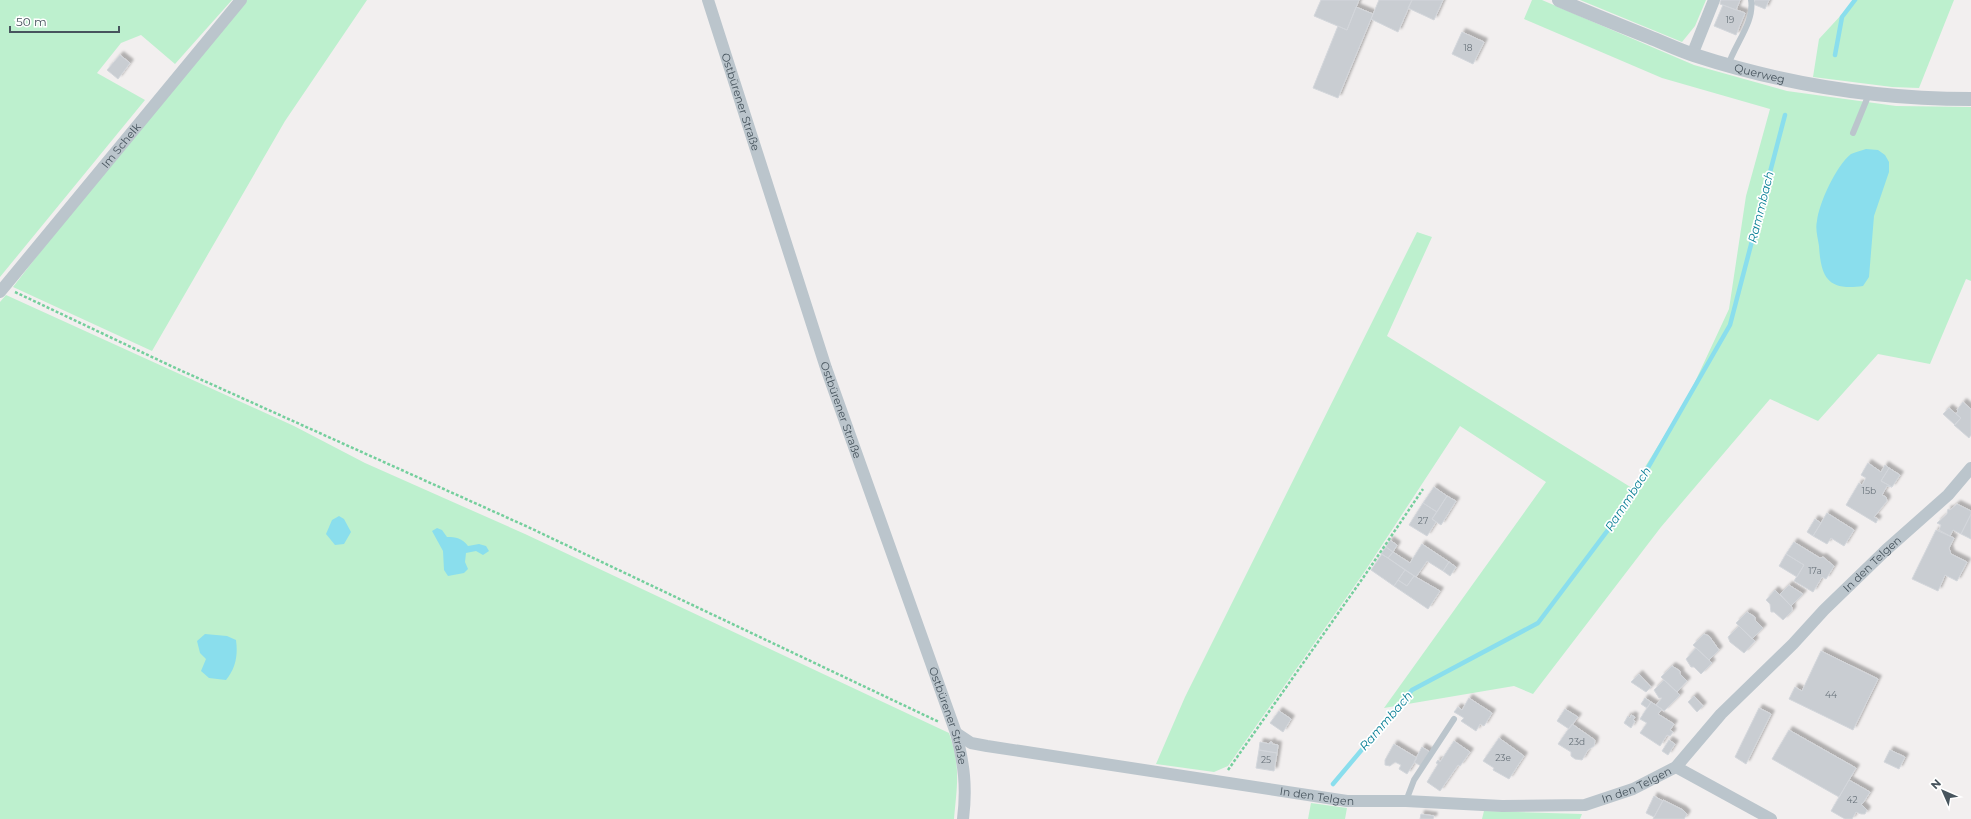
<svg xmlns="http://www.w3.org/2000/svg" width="1971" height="819" font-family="Montserrat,sans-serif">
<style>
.green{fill:#bdf0ce}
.water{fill:#8adeed}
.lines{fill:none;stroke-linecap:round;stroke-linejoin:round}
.stream{stroke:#8adeed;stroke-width:4.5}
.building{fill:#c9cdd2;stroke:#d3d6db;filter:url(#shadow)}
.path{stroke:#75cf9d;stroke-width:2.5;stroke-dasharray:3 2;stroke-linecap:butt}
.service{stroke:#bbc5cc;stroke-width:6}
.minor{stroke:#bbc5cc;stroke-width:12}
.tertiary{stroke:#bbc5cc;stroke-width:14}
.labels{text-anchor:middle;stroke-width:3.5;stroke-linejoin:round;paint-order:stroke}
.number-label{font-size:9px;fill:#68727a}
.street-label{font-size:11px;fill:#47545d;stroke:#fff}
.water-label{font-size:12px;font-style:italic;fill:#0b8096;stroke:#fff}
</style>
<defs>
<filter id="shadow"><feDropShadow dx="3.5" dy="-3.5" stdDeviation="1" flood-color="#0004"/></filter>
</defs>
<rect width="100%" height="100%" fill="#f2efef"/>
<!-- green -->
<path class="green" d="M0,0h232l-57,64 -34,-29 -20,8 -24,30 48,27 -145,177z
M245,0h122l-82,121 -133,230 -139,-64 111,-143z
M1532,0h10l152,65 93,26 109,15 75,1v174l-5,-2 -36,85 -52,-10 -60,67 -48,-22 -109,128 -128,167 -19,-8 -130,22 162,-226 -86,-56 -95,145 -137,195 -14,6 -58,-8 29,-67 232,-465 15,5 -45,99 245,152 55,-89 42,-90 17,-113 24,-87 -108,-31 -138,-59z
M1580,0h126l-11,26 -13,16z
M1855,0h99l-35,88 -27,-1 -79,-10 6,-38z
M6,295l288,131 71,37 160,71 424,199c12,34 8,52 5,86h-954v-517z
M1311,803l36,5 -2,11h-37z
M1484,811l98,3 -2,5h-98z"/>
<!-- water -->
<path class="water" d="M1866,149l12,1 7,5 4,7v10l-15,44 -5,61 -6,9c-35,5 -42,-8 -44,-40 -1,-8 -4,-17 -2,-25 2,-18 19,-55 34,-67 4,-2 10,-3 15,-5z
M339,516l5,3 7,13 -7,12 -9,1 -9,-11 6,-14z
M437,528l5,2 5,7c9,0 15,1 21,9l11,-2 7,2 3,5 -6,4 -7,-4 -10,2 -1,9 3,7 -4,4 -16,3 -4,-6 -1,-19 -11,-20z
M205,634l22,2 9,4c2,15 0,28 -10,40l-17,-2 -8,-7 5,-12 -6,-6 -3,-12z"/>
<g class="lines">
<!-- stream -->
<path class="stream" d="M1835,55l7,-38 13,-17
M1333,784l79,-94 126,-67 88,-117 104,-181 55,-210"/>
</g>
<!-- building -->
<path class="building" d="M1321,0h38l-12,30 -33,-14z
M1379,0h33l-14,32 -27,-13z
M1412,0h31l-9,20 -26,-12z
M1721,0h19l-4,10 -16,-6z
M1755,0h14l-4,9 -12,-5z
M1723,5l22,8 -9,22 -22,-9z
M1356,7l17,7 -35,84 -25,-10 25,-62 9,4z
M1462,32l22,10 -11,22 -21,-10z
M120,55l10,8 -12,16 -11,-9z
M1963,402l8,7v26l-2,3 -15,-13 7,-7 -5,-4 2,-3 -1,-1z
M1949,408l12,10 -6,7 -12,-11z
M1868,463l13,9 4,-7 4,3 -8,13 11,6 -5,-1 -5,9 4,2 1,4 -13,16 4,2 -2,4 -30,-18 13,-22 3,2 4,-7 -5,-3z
M1889,468l11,7 -8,12 -11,-6z
M1434,487l13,9 -10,16 -14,-9z
M1447,496l9,5 -15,24 -9,-6z
M1423,503l14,9 -5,7 4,3 -9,14 -18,-11z
M1957,504l14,7v3l-10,20 -8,-4 -3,6 -11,-6 2,-5 -4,-2 10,-9 1,-5 2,1z
M1827,513l27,17 -10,16 -13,-8 -4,6 -14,-8z
M1971,514v25l-10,-5z
M1815,519l6,4 -8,13 -6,-4z
M1936,530l18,8 -5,10 2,6 16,8 -10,19 -12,-6 -7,16 -26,-12z
M1390,540l7,5 -4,7 -7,-5z
M1794,542l26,16 3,-1 11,9 -8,13 -4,-2 -9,15 -19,-11 10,-16 -18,-11z
M1422,544l27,18 -6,9 -16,-10 -11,16 -28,-19 5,-6 17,11z
M1386,547l7,5 -5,6 -7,-4z
M1382,554l23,16 -11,16 -23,-16z
M1786,554l18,11 -7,12 -18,-11z
M1449,562l7,5 -6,9 -7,-5z
M1405,570l9,6 -7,10 -9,-6z
M1414,576l26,15 -12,18 -34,-23 4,-6 9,6z
M1789,585l14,9 -12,12 -11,-12z
M1775,590l17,17v4l-9,9 -9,-8h-3l-1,-8 -4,-4z
M1747,612l8,5v3l8,8 -11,11 -16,-16z
M1739,626l16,15 -11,12 -14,-11 -2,-5z
M1704,634l5,2 10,14 -10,10 -16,-15z
M1696,648l16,15 -11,11 -7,-7h-3l-5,-8z
M1821,651l57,28 -25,51 -64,-31 6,-12 7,4z
M1672,666l8,5v3l7,7 -10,11 -16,-15z
M1639,674l12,13 -5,5 -15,-10z
M1664,680l16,15 -16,16 -8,-6 6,-7h-3l-5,-8z
M1694,696l9,10 -6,6 -9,-10z
M1469,698l23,15 -8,13 -4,-2 -4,7 -15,-10 3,-3 -10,-6 4,-5 4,3z
M1645,698l6,4 -4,6 -6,-4z
M1651,702l11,7 -4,5 16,10 -4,6 3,2 -3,4 -3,-1 -7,11 -20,-13 7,-10 -7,-4z
M1759,708l12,6 -25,50 -11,-7z
M1565,709l13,8 -9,12 -12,-8z
M1279,711l12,8 -8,13 -13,-9z
M1631,715l4,2 -2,3 2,1 -4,7 -7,-5 4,-7 2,2z
M1572,724l23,16 -1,6 -6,4 -6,10 -7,-1 -4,-3v-4l-13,-8z
M1789,730l67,38 -17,29 -67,-38z
M1499,738l25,18 -15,23 -16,-9 1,-2 -11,-7z
M1669,740l6,4 -7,11 -6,-4z
M1454,741l16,11 -10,14 -2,-1 -18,26 -13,-9 11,-18 -2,-1 2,-3 2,2z
M1260,742l10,2v-2h2v2l6,1 -1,8 -18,-3z
M1394,744l23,14 -10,16 -8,-5 2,-4 -6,-3 -5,4 -5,-1v-5z
M1422,747l8,5 -9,14 -7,-4z
M1259,750l18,3 -3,18 -18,-3z
M1890,750l15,7 -6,12 -15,-7z
M1849,780l21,12 -7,11 -2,1 6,6 -2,4h-4l-5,-2 -4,7h-7l-14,-8z
M1654,796l9,5 -9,16 -8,-4z
M1663,800l20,10 4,4 -3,5h-31z
M1421,814l13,2 -1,3h-13z"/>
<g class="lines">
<!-- path -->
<path class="path" d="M15,292l156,74 357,161 411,195
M1228,770l137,-195 58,-86"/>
<!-- service -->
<path class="service" d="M1728,66c6,-21 27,-44 23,-66
M1853,133l16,-39
M1406,801l8,-21 40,-61"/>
<!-- minor -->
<g class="minor">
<path id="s1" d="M708,0l118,368 130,365c8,31 11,54 7,86"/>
<path d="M1692,55l22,-55"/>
<path id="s2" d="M0,292l241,-292"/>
<path id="s3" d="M956,733l15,10 16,3 360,55h59l96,5 83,-1 48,-16 43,-22 45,-53 72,-70 31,-34 62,-60 62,-55 23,-27"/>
<path d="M1676,767l95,52"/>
</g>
<!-- tertiary -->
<path class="tertiary" id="s4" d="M1559,0c30,13 60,25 90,37 15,6 30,13 45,18 89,29 183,44 277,44"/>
</g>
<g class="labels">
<!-- number labels -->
<g class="number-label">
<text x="1730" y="23">19</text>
<text x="1468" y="51">18</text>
<text x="1869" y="494">15b</text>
<text x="1423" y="524">27</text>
<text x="1815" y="574">17a</text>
<text x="1831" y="698">44</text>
<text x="1577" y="745">23d</text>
<text x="1503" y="761">23e</text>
<text x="1266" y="763">25</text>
<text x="1852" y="803">42</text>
</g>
<!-- street labels -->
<g class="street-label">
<text dy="4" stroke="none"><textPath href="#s4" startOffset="214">Querweg</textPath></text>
<text dy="4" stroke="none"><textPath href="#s1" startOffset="107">Ostbürener Straße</textPath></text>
<text dy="4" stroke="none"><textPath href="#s2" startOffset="190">Im Schelk</textPath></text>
<text dy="4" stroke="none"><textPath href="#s1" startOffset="431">Ostbürener Straße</textPath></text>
<text dy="4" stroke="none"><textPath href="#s3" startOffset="1018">In den Telgen</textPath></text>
<text dy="4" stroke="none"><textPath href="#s1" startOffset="755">Ostbürener Straße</textPath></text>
<text dy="4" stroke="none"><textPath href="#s3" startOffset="692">In den Telgen</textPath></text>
<text dy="4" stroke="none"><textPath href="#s3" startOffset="368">In den Telgen</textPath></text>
</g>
<!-- water labels -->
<g class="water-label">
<text transform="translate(1761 207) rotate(-76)" y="4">Rammbach</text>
<text transform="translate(1628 499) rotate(-57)" y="4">Rammbach</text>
<text transform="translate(1386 721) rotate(-49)" y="4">Rammbach</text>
</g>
</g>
<!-- north arrow -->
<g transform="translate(1943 791) rotate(315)" stroke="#ffffff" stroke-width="3" paint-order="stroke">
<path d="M0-3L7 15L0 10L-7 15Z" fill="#47545d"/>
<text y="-6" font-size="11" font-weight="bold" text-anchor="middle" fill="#47545d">N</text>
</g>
<!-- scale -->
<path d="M10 26v6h109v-6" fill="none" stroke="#47545d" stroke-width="2"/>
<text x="16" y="26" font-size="12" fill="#47545d" stroke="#ffffff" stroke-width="3" paint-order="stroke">50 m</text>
</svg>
